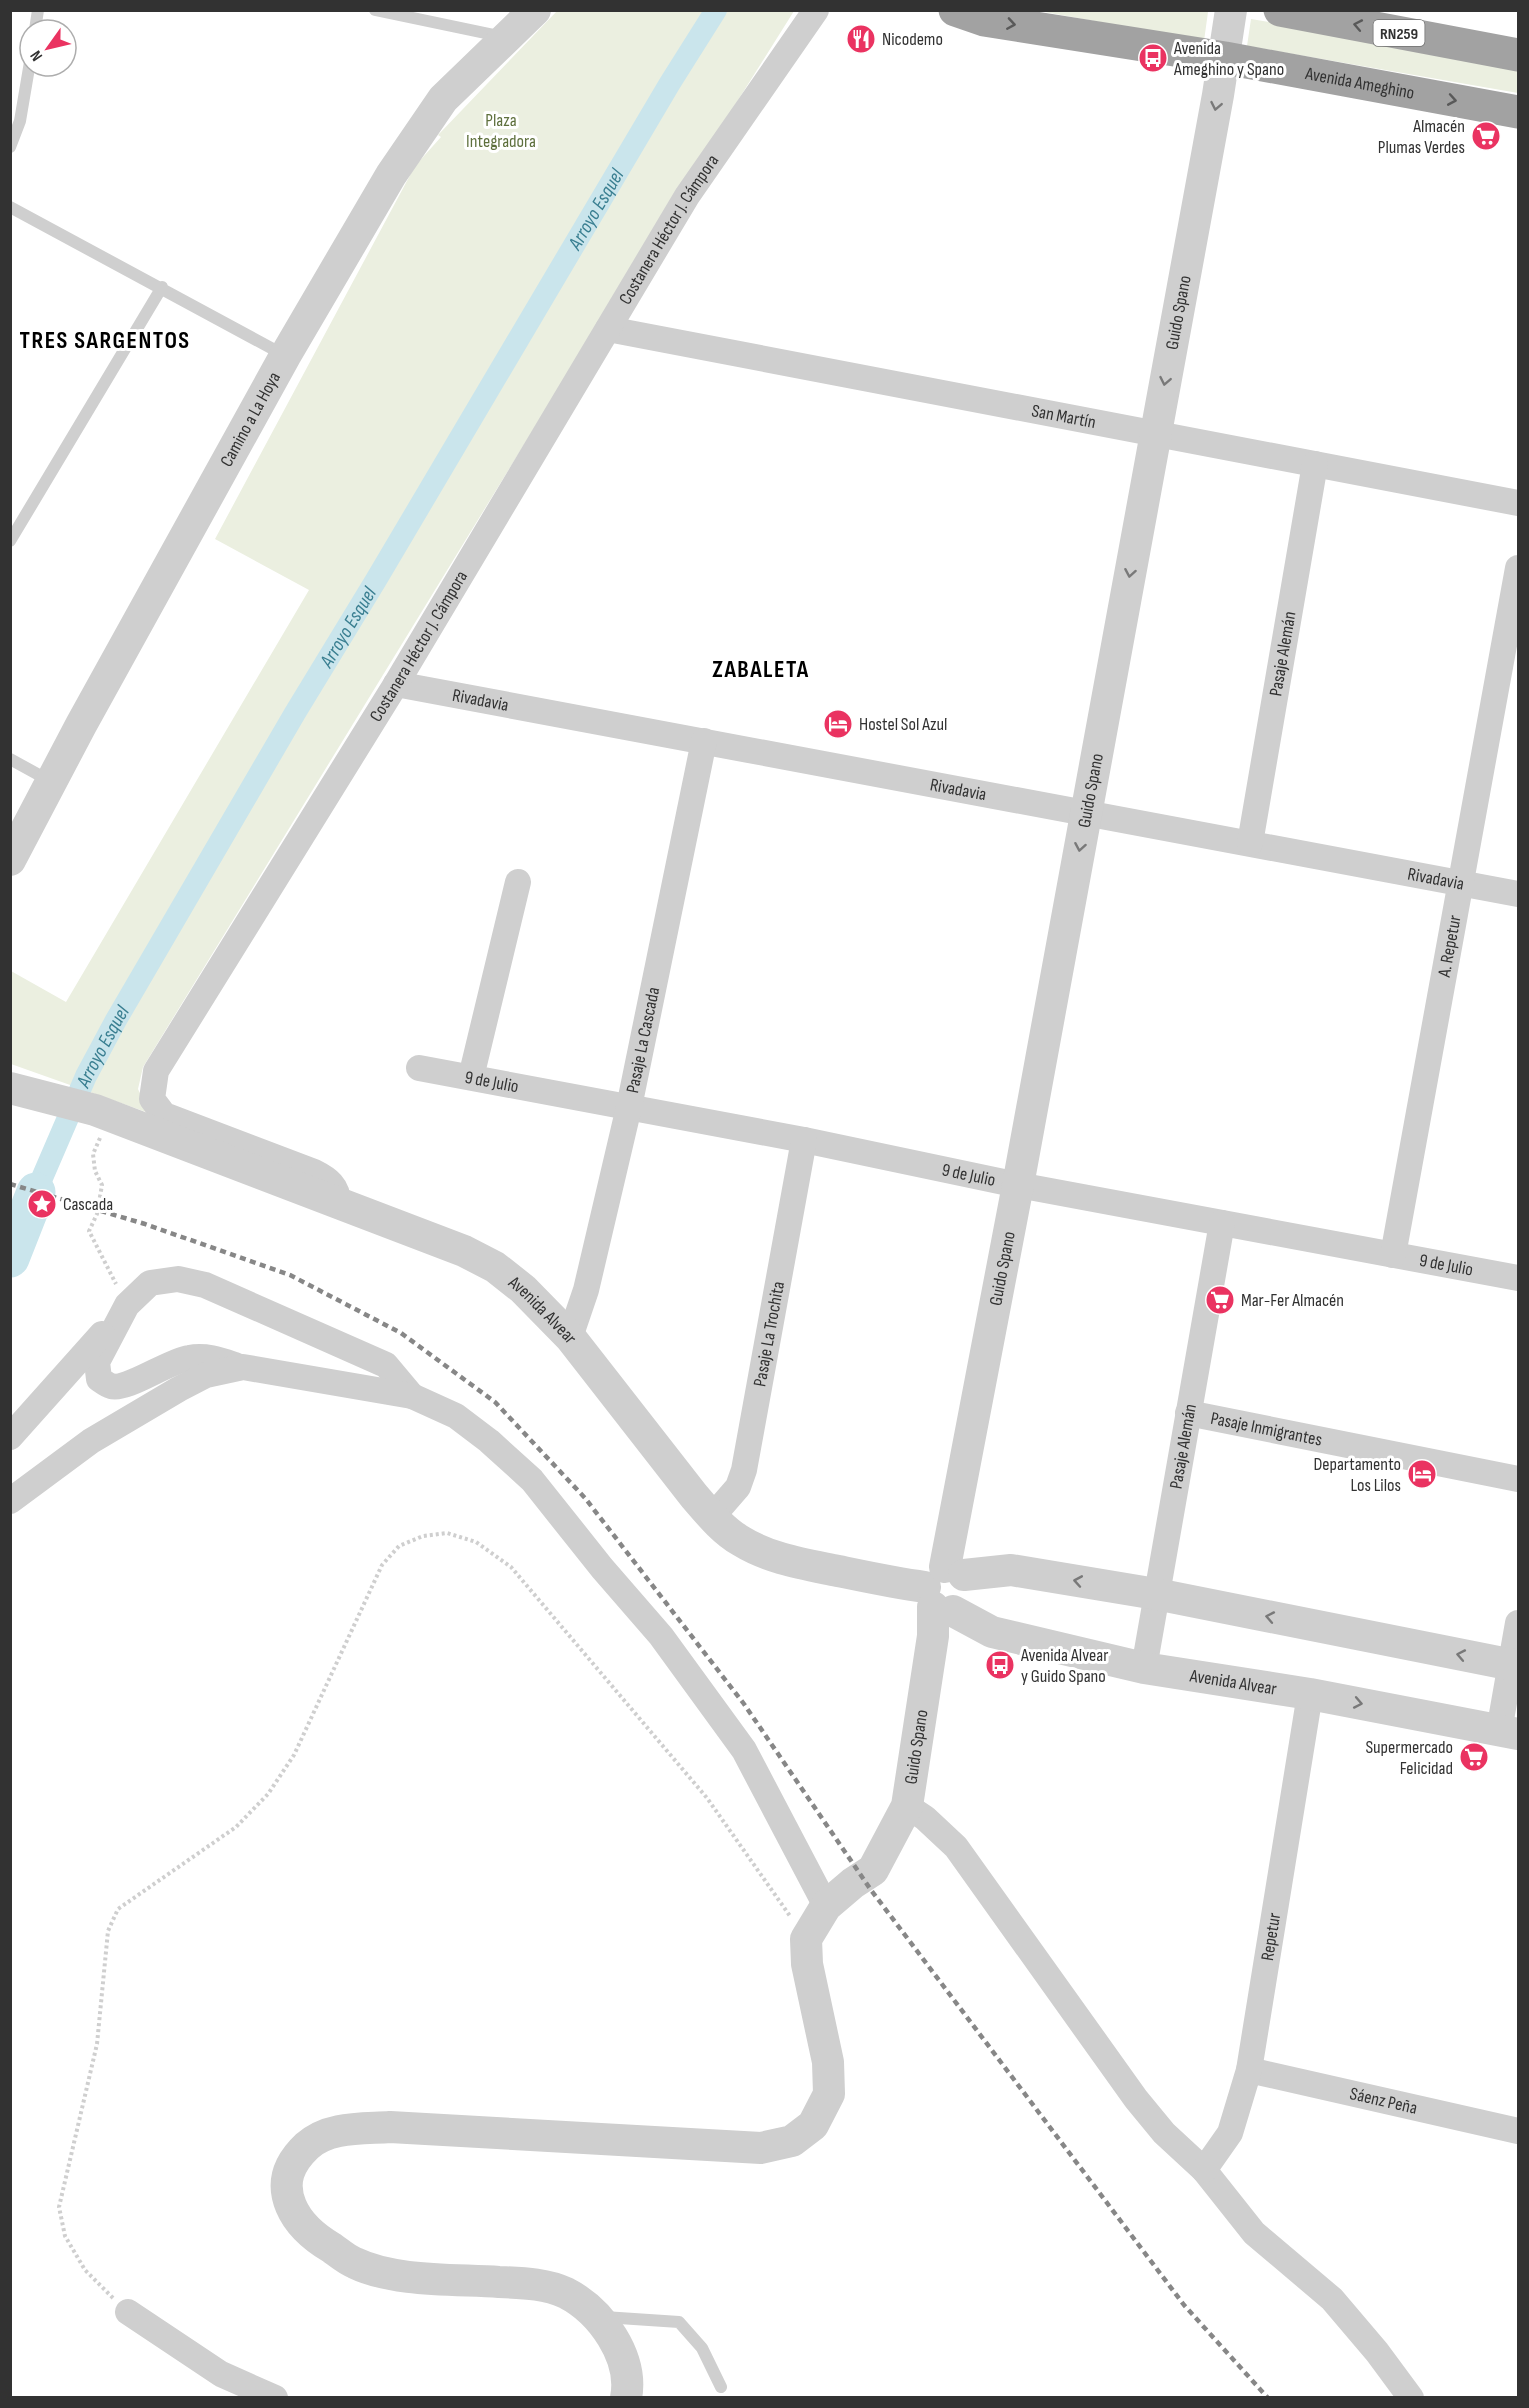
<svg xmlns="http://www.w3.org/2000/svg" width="1529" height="2408" font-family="'Sofia Sans Condensed',sans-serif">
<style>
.green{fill:#ebefe0}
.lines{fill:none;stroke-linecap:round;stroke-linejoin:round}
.canal{stroke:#cae5ec;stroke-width:22}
.river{stroke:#cae5ec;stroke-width:39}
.path{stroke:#cfcfcf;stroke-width:4;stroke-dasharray:3 3;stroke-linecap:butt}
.service{stroke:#cfcfcf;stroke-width:12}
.minor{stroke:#cfcfcf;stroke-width:26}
.tertiary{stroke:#cfcfcf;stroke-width:32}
.trunk{stroke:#a2a2a2;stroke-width:33}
.rail{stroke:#878787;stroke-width:4.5;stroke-dasharray:6 4.5;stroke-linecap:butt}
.oneway{stroke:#595959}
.oneway2{stroke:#797979}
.labels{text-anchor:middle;stroke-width:6;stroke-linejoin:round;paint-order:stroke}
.shield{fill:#fff;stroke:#707070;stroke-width:1.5}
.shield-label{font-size:16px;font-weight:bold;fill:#323232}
.poi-label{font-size:18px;fill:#323232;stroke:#fff;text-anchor:start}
.street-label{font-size:18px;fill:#323232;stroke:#fff}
.park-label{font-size:18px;fill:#5e703d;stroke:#fff}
.water-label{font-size:20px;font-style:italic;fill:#3a7f91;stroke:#fff}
.district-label{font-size:24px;font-weight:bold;letter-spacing:1.5px;fill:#000;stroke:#fff}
</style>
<rect width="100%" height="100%" fill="#fff"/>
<!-- green -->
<path class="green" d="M1200,10l8,2 -4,29 -165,-30z
M557,11h237l-176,280 -475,776 -5,22 11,24 -138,-49v-93l55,31 243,-412 -94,-51 200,-373 26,-29 -3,-2z
M1251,19l267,46v28l-271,-47z"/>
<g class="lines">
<!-- canal -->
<path class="canal" id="s1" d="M36,1192l50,-116 30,-56 179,-307 81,-133 294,-497 46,-73"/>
<!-- river -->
<path class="river" d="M10,1258l26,-66"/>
<!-- path -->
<path class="path" d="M100,1138l-7,16 2,17 7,14 -5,29 -8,17 27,53
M113,2298l-28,-28 -20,-34 -6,-29 38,-163 11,-113 10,-22 118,-82 32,-33 26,-39 88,-190 17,-19 24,-10 24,-3 29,9 35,25 196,231 83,118"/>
<!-- service -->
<path class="service" d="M375,10l129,27
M35,30l3,-20
M10,147l10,-26 10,-59
M10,207l274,148
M10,541l152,-254
M10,759l40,22
M604,2317l75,5 23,26 19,39"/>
<!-- minor -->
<g class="minor">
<path id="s2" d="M608,329l910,174"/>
<path id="s3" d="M396,684l1122,210"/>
<path id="s4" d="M1250,843l65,-379"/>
<path id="s5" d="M419,1068l385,72 214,45 500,93"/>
<path d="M471,1077l47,-195"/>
<path id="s6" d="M338,1203c0,-17 -10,-24 -24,-31l-150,-57 -12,-16 4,-28 240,-387 291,-488 129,-186"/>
<path id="s7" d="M1393,1255l125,-687"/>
<path id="s8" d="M570,1337l16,-47 43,-183 75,-366"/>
<path d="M235,1365c-15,-5 -29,-10 -46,-7 -21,3 -62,33 -78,28 -4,-1 -9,-5 -12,-7l-2,-17 30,-57 23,-22 28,-4 27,6 181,80 26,31"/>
<path id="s9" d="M1188,1413l330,66"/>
<path d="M10,1437l92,-103"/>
<path d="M10,1501l81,-60 88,-52 27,-14 37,-8 169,29 44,20 33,25 43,39 70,88 59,68 83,114 82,156"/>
<path id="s10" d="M712,1517l26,-30 6,-17 60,-330"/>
<path id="s11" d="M1144,1668l78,-445"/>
<path d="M1499,1731l19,-108"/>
<path d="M907,1806l18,12 31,29 180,252 28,34 40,37 50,63 78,66 45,53 34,46"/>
<path id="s12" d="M1249,2070l269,61"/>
<path id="s13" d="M1204,2170l26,-37 19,-63 61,-376"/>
<path d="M128,2312l93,62 54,24"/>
</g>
<!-- tertiary -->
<g class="tertiary">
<path id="s14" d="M10,860l71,-135 204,-369 106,-181 52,-76 92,-89"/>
<path id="s15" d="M10,1088l85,22 369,141 31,16 28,22 47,48 124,159c14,16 28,34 47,45 29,18 63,23 97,30 29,6 57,12 87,16"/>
<path id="s16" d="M945,1567l73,-382 200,-1090 13,-85"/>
<path d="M964,1575l47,-5 145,24 362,72"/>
<path id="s17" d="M953,1611l39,21 152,36 166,26 208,40"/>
<path id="s18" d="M626,2398c8,-41 -25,-87 -60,-105 -21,-10 -45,-10 -67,-11 -44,-3 -105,0 -144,-19 -8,-3 -16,-10 -23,-15 -17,-10 -33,-23 -41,-42 -10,-24 -2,-43 16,-60 22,-20 56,-17 83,-19l371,21 31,-7 21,-16 16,-31 -1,-32 -21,-98 -1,-25 20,-33 27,-23 20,-13 34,-64 26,-170v-29"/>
</g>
<!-- trunk -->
<g class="trunk">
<path id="s19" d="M955,10l29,10 241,38 293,54"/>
<path d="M1280,10l238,45"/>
</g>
<!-- rail -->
<path class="rail" d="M10,1184l135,40 145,51 111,58 94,69 90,96 159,206 127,186 313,415 84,93"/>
</g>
<!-- one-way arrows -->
<defs><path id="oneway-chevron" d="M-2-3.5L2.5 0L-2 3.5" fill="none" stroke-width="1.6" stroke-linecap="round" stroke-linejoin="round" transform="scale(1.5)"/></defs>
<g class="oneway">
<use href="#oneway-chevron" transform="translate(1011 24) rotate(9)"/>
<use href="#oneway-chevron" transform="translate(1358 25) rotate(-169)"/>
<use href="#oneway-chevron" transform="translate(1452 100) rotate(10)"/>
</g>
<g class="oneway2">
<use href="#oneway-chevron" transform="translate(1216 106) rotate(101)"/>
<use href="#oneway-chevron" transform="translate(1165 381) rotate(101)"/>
<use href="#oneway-chevron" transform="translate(1130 573) rotate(100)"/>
<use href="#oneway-chevron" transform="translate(1080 847) rotate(100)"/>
<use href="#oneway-chevron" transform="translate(1078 1581) rotate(-170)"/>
<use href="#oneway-chevron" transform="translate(1270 1617) rotate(-169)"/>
<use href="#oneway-chevron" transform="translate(1461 1655) rotate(-169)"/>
<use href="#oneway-chevron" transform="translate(1358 1703) rotate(11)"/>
</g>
<!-- icons -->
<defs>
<g id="restaurant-disc" transform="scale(1.5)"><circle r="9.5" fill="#ea3361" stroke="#fff"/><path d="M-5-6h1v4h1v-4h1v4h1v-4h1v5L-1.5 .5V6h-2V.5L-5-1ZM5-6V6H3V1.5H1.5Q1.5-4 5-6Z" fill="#fff"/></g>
<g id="bus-disc" transform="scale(1.5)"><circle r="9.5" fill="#ea3361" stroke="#fff"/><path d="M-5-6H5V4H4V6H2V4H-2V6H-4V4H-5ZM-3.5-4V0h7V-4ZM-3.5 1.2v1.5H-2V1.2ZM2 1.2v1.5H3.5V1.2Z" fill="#fff"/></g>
<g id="supermarket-disc" transform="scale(1.5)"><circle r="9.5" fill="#ea3361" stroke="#fff"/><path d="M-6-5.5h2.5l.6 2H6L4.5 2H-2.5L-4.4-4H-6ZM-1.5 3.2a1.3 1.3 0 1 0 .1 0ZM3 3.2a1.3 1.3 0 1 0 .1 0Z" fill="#fff"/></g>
<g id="hotel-disc" transform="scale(1.5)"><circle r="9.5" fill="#ea3361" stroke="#fff"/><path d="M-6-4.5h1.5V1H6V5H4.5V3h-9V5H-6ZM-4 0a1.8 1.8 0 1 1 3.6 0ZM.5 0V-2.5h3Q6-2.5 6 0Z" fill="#fff"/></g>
<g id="sight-disc" transform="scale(1.5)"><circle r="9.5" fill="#ea3361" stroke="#fff"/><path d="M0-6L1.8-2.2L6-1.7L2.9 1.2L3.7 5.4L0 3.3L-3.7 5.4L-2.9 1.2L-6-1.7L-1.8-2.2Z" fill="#fff"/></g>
</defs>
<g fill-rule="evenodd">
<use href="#restaurant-disc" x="861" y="39"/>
<use href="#bus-disc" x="1153" y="58"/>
<use href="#supermarket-disc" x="1486" y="136"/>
<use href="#hotel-disc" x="838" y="724"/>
<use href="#sight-disc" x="42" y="1204"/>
<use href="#supermarket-disc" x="1220" y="1300"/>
<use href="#hotel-disc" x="1422" y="1474"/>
<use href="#bus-disc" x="1000" y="1665"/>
<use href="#supermarket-disc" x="1474" y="1757"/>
</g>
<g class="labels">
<!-- shield labels -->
<rect class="shield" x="1373.5" y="20" width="51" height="26" rx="4.5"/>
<g class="shield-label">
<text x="1399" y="39">RN259</text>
</g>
<!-- poi labels -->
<g class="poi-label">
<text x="882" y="45">Nicodemo</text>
<text x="1174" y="54">Avenida<tspan x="1174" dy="21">Ameghino y Spano</tspan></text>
<text x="1465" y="132" text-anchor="end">Almacén<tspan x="1465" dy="21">Plumas Verdes</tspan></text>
<text x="859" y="730">Hostel Sol Azul</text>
<text x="63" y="1210">Cascada</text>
<text x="1241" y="1306">Mar-Fer Almacén</text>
<text x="1401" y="1470" text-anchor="end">Departamento<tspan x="1401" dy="21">Los Lilos</tspan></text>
<text x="1021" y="1661">Avenida Alvear<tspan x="1021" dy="21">y Guido Spano</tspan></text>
<text x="1453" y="1753" text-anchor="end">Supermercado<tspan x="1453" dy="21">Felicidad</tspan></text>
</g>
<!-- street labels -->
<g class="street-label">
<text dy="6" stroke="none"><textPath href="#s19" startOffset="412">Avenida Ameghino</textPath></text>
<text dy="6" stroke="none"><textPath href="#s6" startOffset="1236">Costanera Héctor J. Cámpora</textPath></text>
<text dy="6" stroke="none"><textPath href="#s16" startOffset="1276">Guido Spano</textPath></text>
<text dy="6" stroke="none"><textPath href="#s2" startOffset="464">San Martín</textPath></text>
<text dy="6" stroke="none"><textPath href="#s14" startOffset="502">Camino a La Hoya</textPath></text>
<text dy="6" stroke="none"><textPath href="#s6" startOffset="750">Costanera Héctor J. Cámpora</textPath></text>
<text dy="6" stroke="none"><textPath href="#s4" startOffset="192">Pasaje Alemán</textPath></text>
<text dy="6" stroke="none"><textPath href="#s3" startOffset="86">Rivadavia</textPath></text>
<text dy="6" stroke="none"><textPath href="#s3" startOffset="572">Rivadavia</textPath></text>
<text dy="6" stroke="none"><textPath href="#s16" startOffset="790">Guido Spano</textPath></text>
<text dy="6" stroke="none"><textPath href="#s3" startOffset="1058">Rivadavia</textPath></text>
<text dy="6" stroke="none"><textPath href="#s7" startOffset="314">A. Repetur</textPath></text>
<text dy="6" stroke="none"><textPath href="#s8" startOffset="306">Pasaje La Cascada</textPath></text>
<text dy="6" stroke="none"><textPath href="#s5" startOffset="74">9 de Julio</textPath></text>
<text dy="6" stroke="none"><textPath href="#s5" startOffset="560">9 de Julio</textPath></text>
<text dy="6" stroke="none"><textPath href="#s5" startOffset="1046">9 de Julio</textPath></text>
<text dy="6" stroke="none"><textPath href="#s16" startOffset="304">Guido Spano</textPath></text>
<text dy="6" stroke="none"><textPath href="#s15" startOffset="582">Avenida Alvear</textPath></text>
<text dy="6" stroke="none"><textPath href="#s10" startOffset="196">Pasaje La Trochita</textPath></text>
<text dy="6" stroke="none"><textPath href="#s9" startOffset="80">Pasaje Inmigrantes</textPath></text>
<text dy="6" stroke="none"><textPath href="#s11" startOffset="225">Pasaje Alemán</textPath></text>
<text dy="6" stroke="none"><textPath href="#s17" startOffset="291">Avenida Alvear</textPath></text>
<text dy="6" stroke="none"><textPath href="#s18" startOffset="1436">Guido Spano</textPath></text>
<text dy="6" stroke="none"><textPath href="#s13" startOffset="246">Repetur</textPath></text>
<text dy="6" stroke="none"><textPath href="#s12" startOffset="138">Sáenz Peña</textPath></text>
</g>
<!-- park labels -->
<g class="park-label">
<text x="501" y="126">Plaza<tspan x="501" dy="21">Integradora</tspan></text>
</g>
<!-- water labels -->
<g class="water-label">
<text dy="7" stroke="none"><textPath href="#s1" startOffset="1132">Arroyo Esquel</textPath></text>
<text dy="7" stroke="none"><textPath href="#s1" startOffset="646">Arroyo Esquel</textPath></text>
<text dy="7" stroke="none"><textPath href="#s1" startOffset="160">Arroyo Esquel</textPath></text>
</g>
<!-- district labels -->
<g class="district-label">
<text x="105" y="348">TRES SARGENTOS</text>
<text x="761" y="677">ZABALETA</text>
</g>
</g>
<!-- border -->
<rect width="1529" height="2408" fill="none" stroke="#323232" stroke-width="24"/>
<!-- north arrow -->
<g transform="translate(48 48) rotate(236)"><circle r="28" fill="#ffffff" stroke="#adadad" stroke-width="1.5"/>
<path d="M0-4.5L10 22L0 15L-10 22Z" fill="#ea3361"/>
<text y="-9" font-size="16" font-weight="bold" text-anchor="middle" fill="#323232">N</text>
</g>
</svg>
